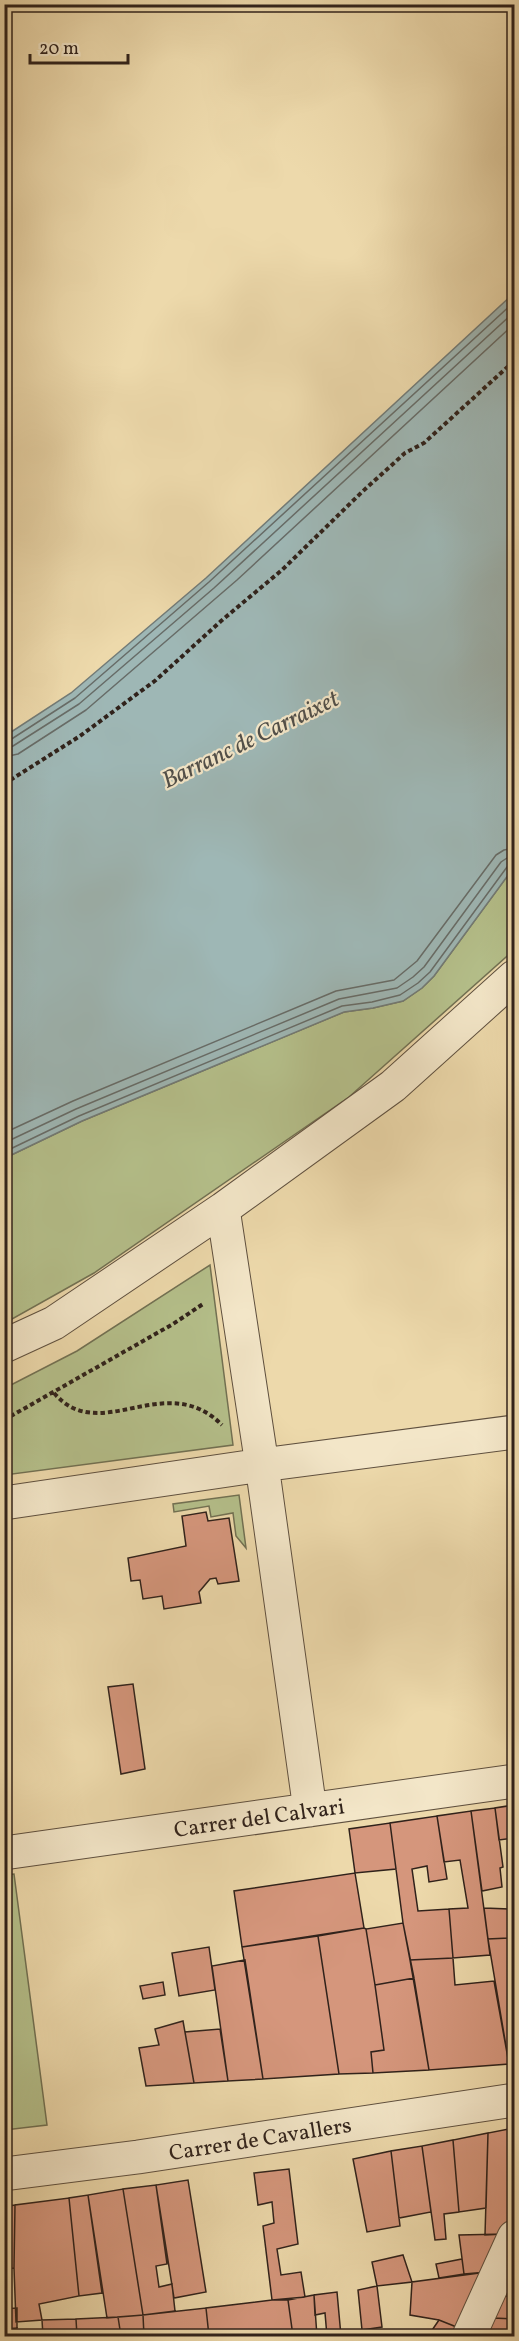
<svg xmlns="http://www.w3.org/2000/svg" width="519" height="2341" font-family="Vollkorn,serif">
<style>
.green{fill:#b5c08b;stroke:#727153;stroke-width:1.5}
.water{fill:#9eb7b5;stroke:#727b77;stroke-width:1.5}
.lines{fill:none;stroke-linecap:round;stroke-linejoin:round}
.shore{stroke:#676c68;stroke-width:1.5}
.building{fill:#d5967c;stroke:#30221b;stroke-width:1.5}
.street-casing{stroke:#5f503f;stroke-width:35}
.path{stroke:#30221b;stroke-width:4;stroke-dasharray:4.5 3;stroke-linecap:butt}
.street{stroke:#f3e6c8;stroke-width:33}
.labels{text-anchor:middle;stroke-width:4.5;stroke-linejoin:round;paint-order:stroke}
.street-label{font-size:22px;fill:#30221b;stroke:#f3e6c8}
.water-label{font-size:24px;font-style:italic;fill:#514f49;stroke:#f3e6c8}
</style>
<rect width="100%" height="100%" fill="#edd9ab"/>
<filter id="stains"><feTurbulence type="fractalNoise" baseFrequency=".00333" numOctaves="4"/><feColorMatrix values="0 0 0 0 .2 0 0 0 0 .09 0 0 0 0 .02 0 0 0 .5 -.17"/></filter>
<radialGradient id="worn" r=".72"><stop offset=".6" stop-color="#630" stop-opacity="0"/><stop offset="1" stop-color="#630" stop-opacity=".3"/></radialGradient>
<!-- green -->
<path class="green" d="M514,867v83l-165,147 -255,176 -89,50v-165l77,-37 262,-109 29,-4 30,-7 19,-13 12,-12z
M210,1265l23,180 -228,30v-87l72,-37z
M239,1495l7,53 -10,-12 -3,-23 -22,4 -2,-11 -35,6 -1,-8z
M14,1874l33,251 -42,5 -1,-255z"/>
<!-- water -->
<path class="water" d="M514,293v574l-80,109 -12,12 -19,13 -30,7 -29,4 -262,109 -77,37v-422l66,-43 135,-115z"/>
<g class="lines">
<!-- shore -->
<path class="shore" d="M4,740h6l65,-42 134,-116 305,-280
M4,748l9,-2 66,-42 135,-116 300,-276
M4,757l14,-3 68,-44 151,-130 277,-256
M4,1133l69,-32 263,-110 58,-11 23,-19 79,-106 8,-5 10,-2
M4,1143l72,-34 263,-110 58,-11 16,-11 11,-10 77,-105 6,-4 7,-1
M4,1152l75,-36 263,-110 30,-4 28,-7 18,-12 12,-11 77,-105 7,-3"/>
</g>
<!-- building -->
<path class="building" d="M206,1512l2,9 21,-3 10,63 -21,3 -2,-6 -6,1 -11,13 2,11 -37,6 -2,-13 -19,3 -3,-19 -9,1 -3,-23 58,-12 -4,-30z
M133,1684l12,85 -24,5 -13,-87z
M514,1805v33l-15,2 -4,-32z
M495,1808l8,59 -3,1 2,19 -20,4 -11,-80z
M471,1811l19,144 -37,3 -4,-49 19,-1 -8,-48 -16,2 -7,-46z
M437,1816l10,63 -18,3 -2,-16 -15,3 6,42 31,-2 4,49 -43,2 -7,-37 -13,-100z
M390,1823l6,46 -41,4 -6,-44z
M355,1873l9,55 -122,19 -8,-56z
M484,1908l25,1v29l-21,1z
M403,1923l11,55 -39,7 -9,-56z
M364,1928l2,1 9,56 9,65 -13,2 2,21 -34,1 -21,-138z
M318,1936l21,138 -76,5 -21,-132z
M509,1938h5v126h-5l-21,-125z
M209,1947l6,43 -36,6 -7,-43z
M453,1958l2,27 39,-4 15,83 -80,6 -19,-110z
M245,1960l18,119 -35,2 -16,-115z
M414,1978l15,92 -56,3 -2,-21 13,-2 -9,-65z
M163,1982l2,13 -22,4 -3,-13z
M183,2021l11,62 -48,3 -7,-38 20,-3 -4,-16z
M220,2029l8,52 -34,2 -9,-51z
M514,2128v86l-9,20 -20,1 3,-102z
M488,2133l-2,75 -27,4 -6,-72z
M453,2140l6,72 -15,2 2,25 -11,1 -13,-94z
M422,2146l9,66 -32,6 -8,-67z
M391,2151l9,75 -33,6 -14,-73z
M289,2169l9,75 -21,5 4,26 20,-3 4,25 -33,3 -9,-74 11,-3 -2,-21 -14,3 -4,-32z
M188,2180l18,112 -32,6 -18,-113z
M156,2185l11,79 -11,2 3,21 13,-3 3,27 -32,4 -20,-126z
M123,2189l20,126 -36,3 -19,-123z
M88,2195l14,98 -23,3 -10,-98z
M69,2198l10,98 -40,8 3,16 -26,2 -2,-54 1,-63z
M15,2205l-1,63 -10,1v-62z
M505,2234l-18,38 -23,2 -5,-39z
M403,2255l9,27 -35,4 -5,-24z
M462,2259l2,15 -25,4 -3,-14z
M514,2270v26h-9z
M487,2272l-28,56 -20,-8 -29,-5 2,-33z
M377,2286l5,41 -20,3 -4,-40z
M337,2292l4,44h-14l-2,-23 -10,2 -1,-20z
M314,2295l3,41h-24l-5,-36z
M505,2296h9v23l-21,-1z
M272,2300h16l5,36h-84l-3,-28z
M17,2308v20l-13,1v-20z
M206,2308l3,28h-65l-1,-21z
M143,2315l1,21h-23l-3,-19z
M118,2317l3,19h-44l-1,-17z
M493,2318l21,1v17h-27z
M76,2319l1,17h-34l-1,-16z
M439,2320l20,8 -4,8h-27z
M17,2328l-1,8h-12v-7z"/>
<g class="lines">
<!-- street casing -->
<g class="street-casing">
<path id="street" d="M223,1209l39,256 48,345
M4,1346l50,-23 169,-114 170,-123 121,-109
M4,1503l258,-38 252,-33
M4,1853l510,-72
M4,2174l134,-17 376,-57
M469,2336l45,-99"/>
</g>
<!-- path -->
<path class="path" d="M4,784l76,-48 76,-56 65,-59 61,-51 80,-78 43,-39 19,-10 90,-82
M54,1393c46,54 111,-25 168,32
M4,1420l169,-96 30,-20"/>
<!-- street -->
<use href="#street" class="street"/>
</g>
<g class="labels">
<!-- street labels -->
<g class="street-label">
<text transform="translate(259 1817) rotate(-8)" y="8">Carrer del Calvari</text>
<text transform="translate(260 2138) rotate(-9)" y="8">Carrer de Cavallers</text>
</g>
<!-- water labels -->
<g class="water-label">
<text transform="translate(250 739) rotate(-26)" y="8">Barranc de Carraixet</text>
</g>
</g>
<!-- margin -->
<rect width="519" height="2341" fill="none" stroke="#edd9ab" stroke-width="24"/>
<rect x="6" y="6" width="507" height="2329" fill="none" stroke="#30221b" stroke-width="3"/>
<rect x="12" y="12" width="495" height="2317" fill="none" stroke="#30221b" stroke-width="1.5"/>
<!-- scale -->
<path d="M30 54v9h98v-9" fill="none" stroke="#30221b" stroke-width="3"/>
<text x="39" y="54" font-size="18" fill="#30221b" stroke="#f3e6c8" stroke-width="4.5" paint-order="stroke">20 m</text>
<rect width="100%" height="100%" filter="url(#stains)"/>
<rect width="100%" height="100%" fill="url(#worn)"/>
</svg>
